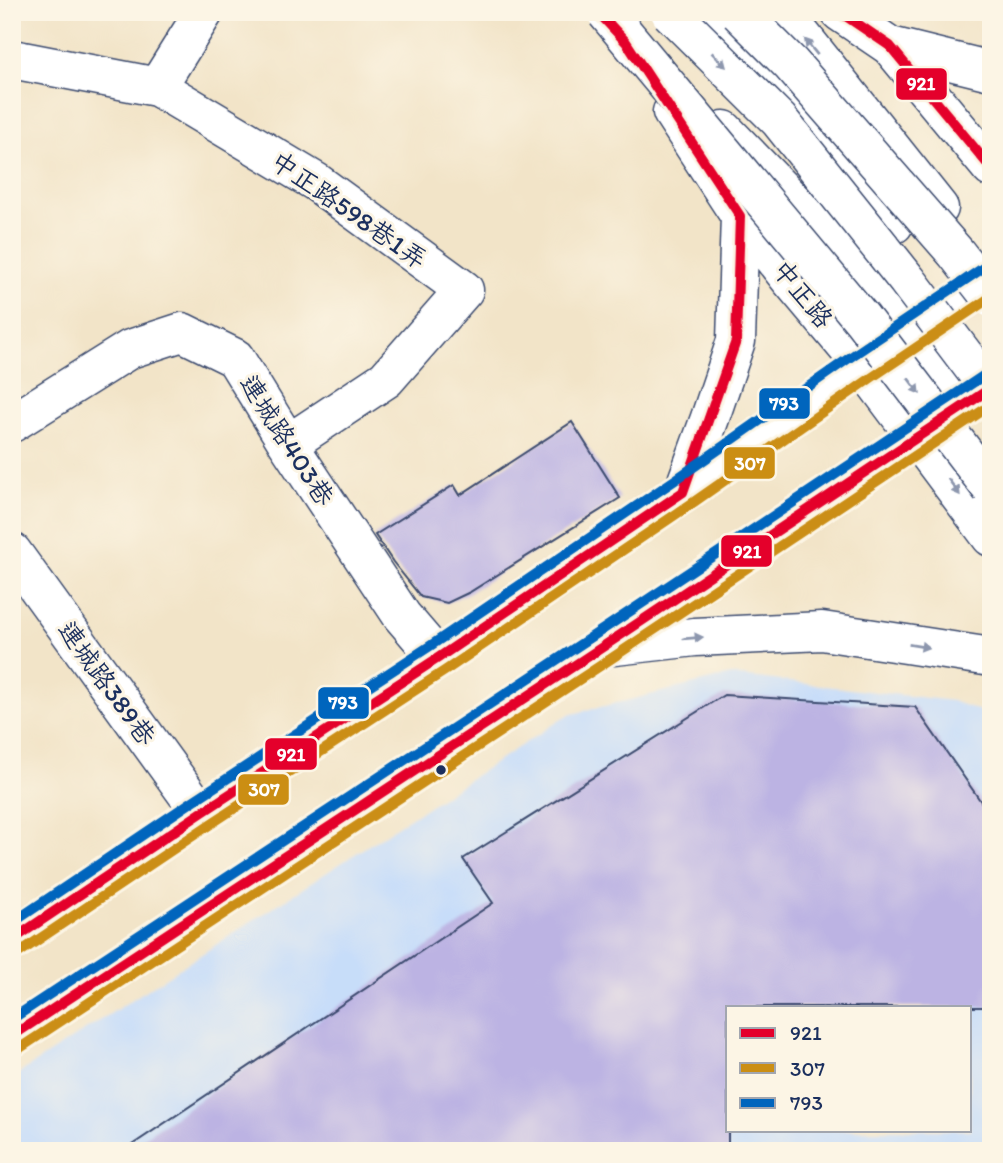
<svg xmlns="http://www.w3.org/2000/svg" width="1003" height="1163" font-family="Itim,'LXGW WenKai TC',sans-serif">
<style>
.built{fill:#c7ddf9;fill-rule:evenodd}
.building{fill:#bcb3e3}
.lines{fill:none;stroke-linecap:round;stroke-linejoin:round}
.minor-casing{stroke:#3b4a6e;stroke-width:41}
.major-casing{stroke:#3b4a6e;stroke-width:41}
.highway-casing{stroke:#3b4a6e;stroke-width:41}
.minor{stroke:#fff;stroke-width:38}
.major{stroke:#fff;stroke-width:38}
.highway{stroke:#fff;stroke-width:38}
.highway-bridge-casing{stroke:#3b4a6e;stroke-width:41;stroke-linecap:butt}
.highway-bridge{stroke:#fff;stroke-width:38}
.bus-1-casing{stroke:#fcf5e5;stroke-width:16}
.bus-2-casing{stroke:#fcf5e5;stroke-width:16}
.bus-3-casing{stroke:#fcf5e5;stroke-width:16}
.bus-1{stroke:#e4002b;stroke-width:10}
.bus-2{stroke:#cb8e13;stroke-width:10}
.bus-3{stroke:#0065bd;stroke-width:10}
.oneway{fill:#8d97ae}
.bus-dot{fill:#1b2f5e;stroke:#fcf5e5;stroke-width:2.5}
.labels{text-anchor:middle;stroke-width:6;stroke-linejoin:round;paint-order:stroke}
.street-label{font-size:26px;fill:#1b2f5e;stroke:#fcf5e5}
.line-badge{stroke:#fcf5e5;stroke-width:2.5}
.badge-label{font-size:19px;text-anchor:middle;font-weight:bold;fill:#fff}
</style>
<rect width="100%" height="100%" fill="#fcf5e5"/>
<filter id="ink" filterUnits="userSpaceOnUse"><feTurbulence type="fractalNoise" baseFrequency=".0143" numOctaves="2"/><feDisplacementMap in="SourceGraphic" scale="14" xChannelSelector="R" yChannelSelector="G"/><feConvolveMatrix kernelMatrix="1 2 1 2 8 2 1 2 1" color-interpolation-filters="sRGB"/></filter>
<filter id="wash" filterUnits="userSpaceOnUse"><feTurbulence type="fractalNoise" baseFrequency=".00686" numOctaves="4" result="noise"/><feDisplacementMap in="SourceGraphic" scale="28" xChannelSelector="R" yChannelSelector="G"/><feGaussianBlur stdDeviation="1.57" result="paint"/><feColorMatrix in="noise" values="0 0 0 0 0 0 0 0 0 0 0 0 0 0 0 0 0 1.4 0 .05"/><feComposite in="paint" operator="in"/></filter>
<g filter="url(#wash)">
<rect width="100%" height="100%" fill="#f2e4c8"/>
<!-- built -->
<path class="built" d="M731,675l221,26 39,14v436h-979v-73l556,-363zM728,1007h242v123h-242z"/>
<g id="blocks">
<!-- building -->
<path class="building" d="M572,422l48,76 -150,94 -23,11 -26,-6 -28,-35 -18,-27 79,-50 6,10z
M724,695l191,12 76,109v191h-263v144h-605l370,-248 -30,-44z"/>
</g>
</g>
<g filter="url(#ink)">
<use href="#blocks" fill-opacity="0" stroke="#3b4a6e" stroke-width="2"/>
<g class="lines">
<!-- minor casing -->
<g class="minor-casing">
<path id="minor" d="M12,59l145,28 159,95 148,108 -78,89 -98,65
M157,87l47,-75
M12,423l118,-74 52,-17 53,26 53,86 114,172 36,42
M12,552l189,261"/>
</g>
<!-- major casing -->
<g class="major-casing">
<path id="major" d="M840,12l50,34 101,122
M890,46l101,25
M672,112l68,104 49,62 74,88 128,171
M724,130l90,93 150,183
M683,492l27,-74 26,-77 4,-125
M606,647l89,-10 127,-6 169,26
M12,940l189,-127 237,-155 245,-166 180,-126 128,-86
M12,1036l589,-388 390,-260"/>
</g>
<!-- highway casing -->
<g class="highway-casing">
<path id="highway" d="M705,12l38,36 151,176
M783,12l156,196"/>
</g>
<!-- minor -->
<use href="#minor" class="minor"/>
<!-- major -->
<use href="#major" class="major"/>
<!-- highway -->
<use href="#highway" class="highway"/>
<!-- highway-bridge casing -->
<g class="highway-bridge-casing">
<path id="highway-bridge" d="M606,12l256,307 129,169
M670,12l109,108 128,160 84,111
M739,12l52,52 165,189 35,45"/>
</g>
<!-- highway-bridge -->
<use href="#highway-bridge" class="highway-bridge"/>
<!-- bus-1 casing -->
<g class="bus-1-casing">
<path id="bus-1" d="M840,12l50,34 101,122
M12,940l189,-127 237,-155 245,-166 53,-151 4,-125 -114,-174 -28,-30
M12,1036l589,-388 390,-260"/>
</g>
<!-- bus-2 casing -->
<g class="bus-2-casing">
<path id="bus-2" d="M20,952l189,-127 237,-155 245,-166 180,-126 120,-81
M20,1048l589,-388 382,-255"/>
</g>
<!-- bus-3 casing -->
<g class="bus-3-casing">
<path id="bus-3" d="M12,923l181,-122 237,-155 245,-166 180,-126 128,-86
M12,1019l581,-383 390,-260"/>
</g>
<!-- bus-1 -->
<use href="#bus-1" class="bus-1"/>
<!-- bus-2 -->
<use href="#bus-2" class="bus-2"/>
<!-- bus-3 -->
<use href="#bus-3" class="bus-3"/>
</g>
<!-- one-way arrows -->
<defs><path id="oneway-solid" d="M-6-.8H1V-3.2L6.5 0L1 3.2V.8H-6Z" transform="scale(1.75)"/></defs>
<g class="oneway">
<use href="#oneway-solid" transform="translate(811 47) rotate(-129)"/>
<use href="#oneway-solid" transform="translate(719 60) rotate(45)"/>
<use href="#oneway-solid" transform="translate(914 386) rotate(53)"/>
<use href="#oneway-solid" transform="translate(954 487) rotate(54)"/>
<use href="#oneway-solid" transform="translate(693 638) rotate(-5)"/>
<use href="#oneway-solid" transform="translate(919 646) rotate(9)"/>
</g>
</g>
<!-- markers -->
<circle class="bus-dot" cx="441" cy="770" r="6"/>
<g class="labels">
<!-- street labels -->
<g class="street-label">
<text transform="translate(349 210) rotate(35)" y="9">中正路598巷1弄</text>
<text transform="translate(803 294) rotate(51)" y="9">中正路</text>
<text transform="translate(287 440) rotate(57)" y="9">連城路403巷</text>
<text transform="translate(107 683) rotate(54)" y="9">連城路389巷</text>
</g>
</g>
<g class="line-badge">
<rect x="895" y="67" width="53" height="34" rx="7" fill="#e4002b"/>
<rect x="758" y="387" width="53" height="33" rx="7" fill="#0065bd"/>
<rect x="723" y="446" width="53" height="34" rx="7" fill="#cb8e13"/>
<rect x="720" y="534" width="53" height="34" rx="7" fill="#e4002b"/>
<rect x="317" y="686" width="53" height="34" rx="7" fill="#0065bd"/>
<rect x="264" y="737" width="54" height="34" rx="7" fill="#e4002b"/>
<rect x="237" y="773" width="53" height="33" rx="7" fill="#cb8e13"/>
</g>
<g class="badge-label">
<text x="921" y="90">921</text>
<text x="784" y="410">793</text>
<text x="750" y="470">307</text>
<text x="747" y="558">921</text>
<text x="343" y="709">793</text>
<text x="291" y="761">921</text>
<text x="264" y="796">307</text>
</g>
<!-- margin -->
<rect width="1003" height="1163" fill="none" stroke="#fcf5e5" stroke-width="42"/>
<!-- legend -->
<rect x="726" y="1006" width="245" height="126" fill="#fcf5e5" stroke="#a2a6af" stroke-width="2"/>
<rect x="740" y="1028" width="35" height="10" fill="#e4002b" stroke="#a2a6af" stroke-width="2"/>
<text x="790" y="1040" font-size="21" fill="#1b2f5e">921</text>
<rect x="740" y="1063" width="35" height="10" fill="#cb8e13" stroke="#a2a6af" stroke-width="2"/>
<text x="790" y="1076" font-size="21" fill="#1b2f5e">307</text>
<rect x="740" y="1098" width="35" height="10" fill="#0065bd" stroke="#a2a6af" stroke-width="2"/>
<text x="790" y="1110" font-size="21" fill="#1b2f5e">793</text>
</svg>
